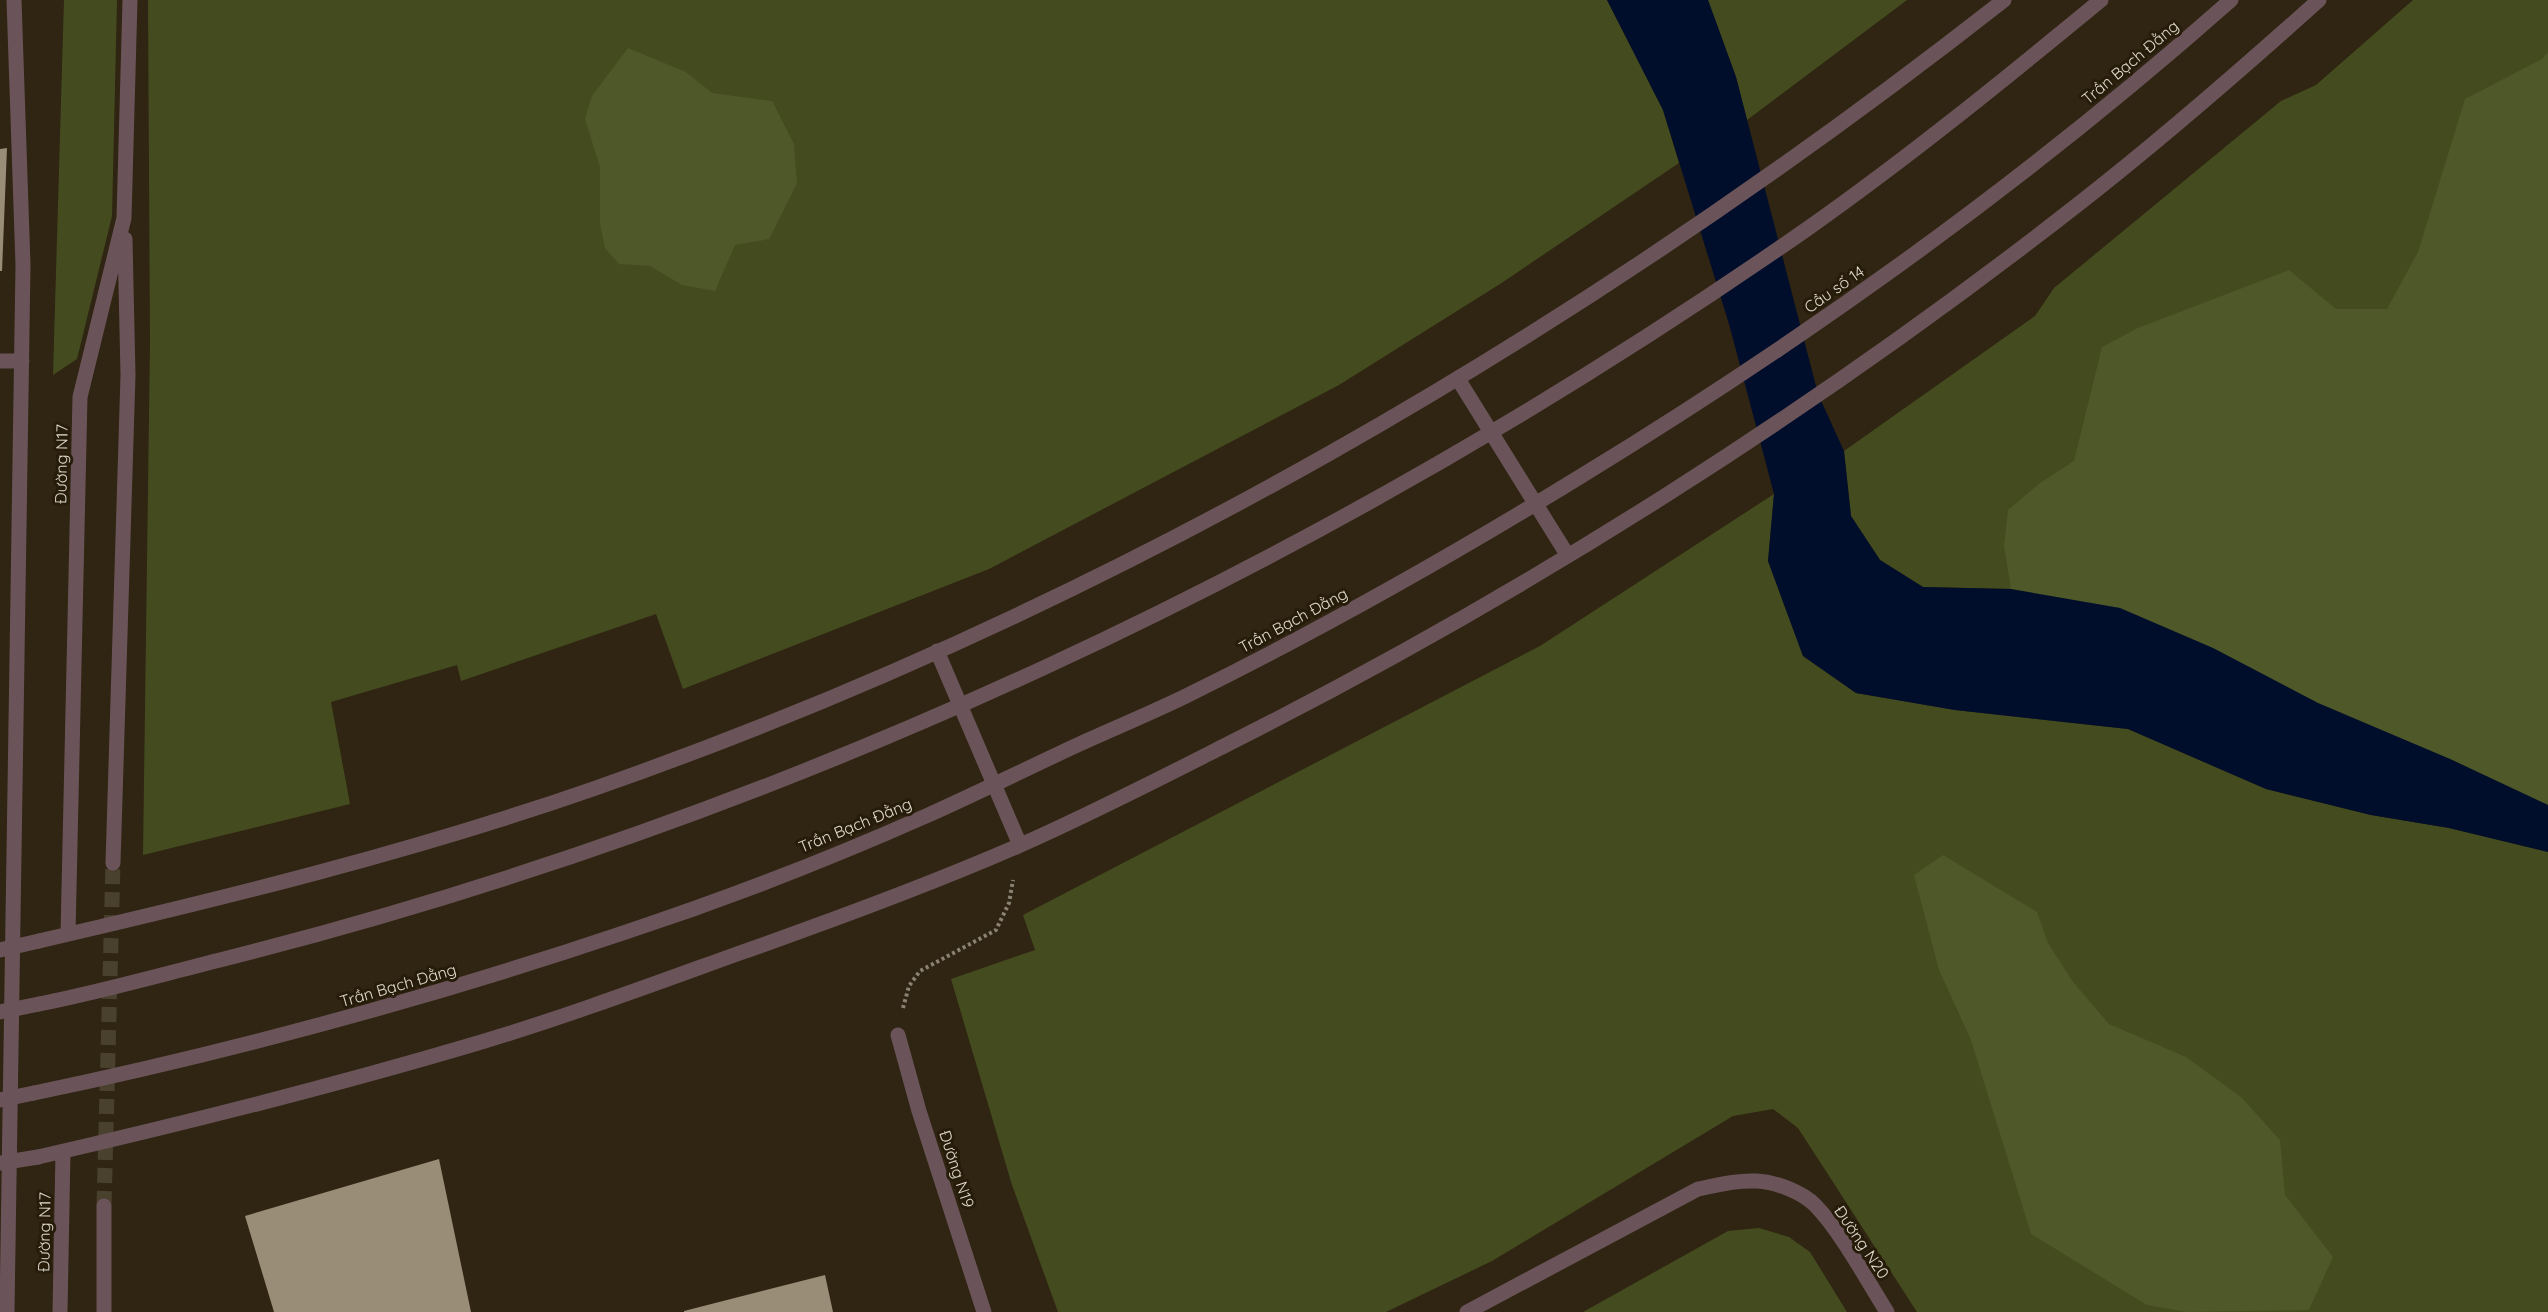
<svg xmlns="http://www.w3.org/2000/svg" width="2548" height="1312" font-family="Quicksand,sans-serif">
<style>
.green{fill:#444c1f}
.forest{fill:#4f5829}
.water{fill:#000e2c}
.building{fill:#998d77}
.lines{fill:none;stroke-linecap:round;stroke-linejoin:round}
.minor-tunnel{stroke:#4a402e;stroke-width:15;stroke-dasharray:15 8;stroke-linecap:butt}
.path{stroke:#8a8373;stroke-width:4;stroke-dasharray:3 3;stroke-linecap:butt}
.minor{stroke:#6b5459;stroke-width:15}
.minor-bridge{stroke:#6b5459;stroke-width:15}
.labels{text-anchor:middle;stroke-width:6;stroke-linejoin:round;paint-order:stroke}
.street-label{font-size:16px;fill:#e0dace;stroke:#261c09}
</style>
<rect width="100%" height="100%" fill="#2f2512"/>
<!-- green -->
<path class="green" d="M64,0h53l-5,216 -35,143 -24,16z
M148,0h1459l56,110 16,53 -179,121 -161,101 -350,184 -306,120 -27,-75 -195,67 -4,-16 -126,37 19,102 -207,51 7,-513z
M1708,0h199l-160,120 -11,-43z
M2413,0h135v805l-98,-46 -439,-170 -88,-2 -43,-27 -29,-44 -7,-65 191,-135 19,-28 227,-187 35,-16z
M1774,494l-6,67 35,95 53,37 99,17 173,19 138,60 105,26 78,13 99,24v460h-631l-119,-184 -25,-19 -40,7 -241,145 -106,51h-328l-46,-127 -61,-206 84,-29 -12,-35 517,-269z
M1759,1228l30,9 21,15 37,60h-264l145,-81z"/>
<!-- forest -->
<path class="forest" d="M628,48l58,24 26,21 60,8 22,43 3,39 -28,56 -34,6 -20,46 -33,-6 -32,-19 -31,-2 -14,-16 -5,-24v-57l-15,-48 7,-23z
M2548,52v753l-98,-46 -132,-56 -105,-55 -93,-40 -109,-19 -7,-43 4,-36 32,-27 34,-22 28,-114 36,-19 151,-58 47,39h51l31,-57 47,-153 77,-40z
M1943,855l94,57 11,31 25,39 36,42 77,33 55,40 39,43 5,55 48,62 -24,53 -122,2 -40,-7 -116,-71 -60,-194 -32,-70 -25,-95z"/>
<!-- water -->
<path class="water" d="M1607,0h101l28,77 82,317 26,57 7,65 29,44 43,27 88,2 109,19 93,40 105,55 132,56 98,46v47l-99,-24 -78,-13 -105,-26 -138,-60 -173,-19 -99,-17 -53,-37 -35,-95 6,-67 -45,-170 -66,-214z"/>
<!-- building -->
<path class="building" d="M7,148l-5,123h-2v-122z
M439,1159l32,153h-197l-29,-96z
M825,1275l8,37h-149v-1z"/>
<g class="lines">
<!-- minor-tunnel -->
<path class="minor-tunnel" d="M104,1206l9,-343"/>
<!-- path -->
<path class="path" d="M903,1008l6,-22 11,-15 76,-41 13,-27 4,-23"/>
<!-- minor -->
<path class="minor" d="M0,361h22
M1458,379l110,177
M937,651l83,194
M113,863l15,-488 -3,-136
M68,934l12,-537 44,-179 6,-218
M39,941c186,-43 373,-89 554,-152 512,-179 985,-455 1411,-789
M39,1004c61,-12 121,-29 181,-44 569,-143 1106,-396 1587,-731 102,-72 198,-150 294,-229
M898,1035l21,76 65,201
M34,1093c200,-42 396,-95 589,-160 103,-34 204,-73 303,-117 49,-22 98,-46 147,-69 37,-17 76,-33 113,-51 134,-66 265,-140 392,-218 231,-141 451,-299 653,-478
M38,1157c148,-34 295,-71 440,-114 87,-26 173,-58 259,-89 94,-33 187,-67 279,-107 71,-31 141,-67 210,-102 300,-151 591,-336 855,-543 82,-64 161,-133 238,-202
M104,1206v106
M7,1312l16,-1047 -9,-265
M60,1312l3,-160
M1467,1312l231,-123c20,-4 39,-9 59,-8 19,1 45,11 58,24 27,28 51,74 72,107"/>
<!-- minor-bridge -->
<path class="minor-bridge" d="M0,950l39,-9
M0,1012l39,-8
M0,1100l34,-7
M0,1163l38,-6"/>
</g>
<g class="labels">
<!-- street labels -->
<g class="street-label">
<text transform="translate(2130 62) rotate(-40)" y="6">Trần Bạch Đằng</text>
<text transform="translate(1834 289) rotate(-35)" y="6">Cầu số 14</text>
<text transform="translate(61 464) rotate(-89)" y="6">Đường N17</text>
<text transform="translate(1293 620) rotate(-28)" y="6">Trần Bạch Đằng</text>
<text transform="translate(855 825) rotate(-22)" y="6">Trần Bạch Đằng</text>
<text transform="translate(398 985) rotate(-16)" y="6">Trần Bạch Đằng</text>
<text transform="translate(957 1169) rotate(72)" y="6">Đường N19</text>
<text transform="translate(44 1232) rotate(-89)" y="6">Đường N17</text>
<text transform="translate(1862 1242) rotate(56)" y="6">Đường N20</text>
</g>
</g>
</svg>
